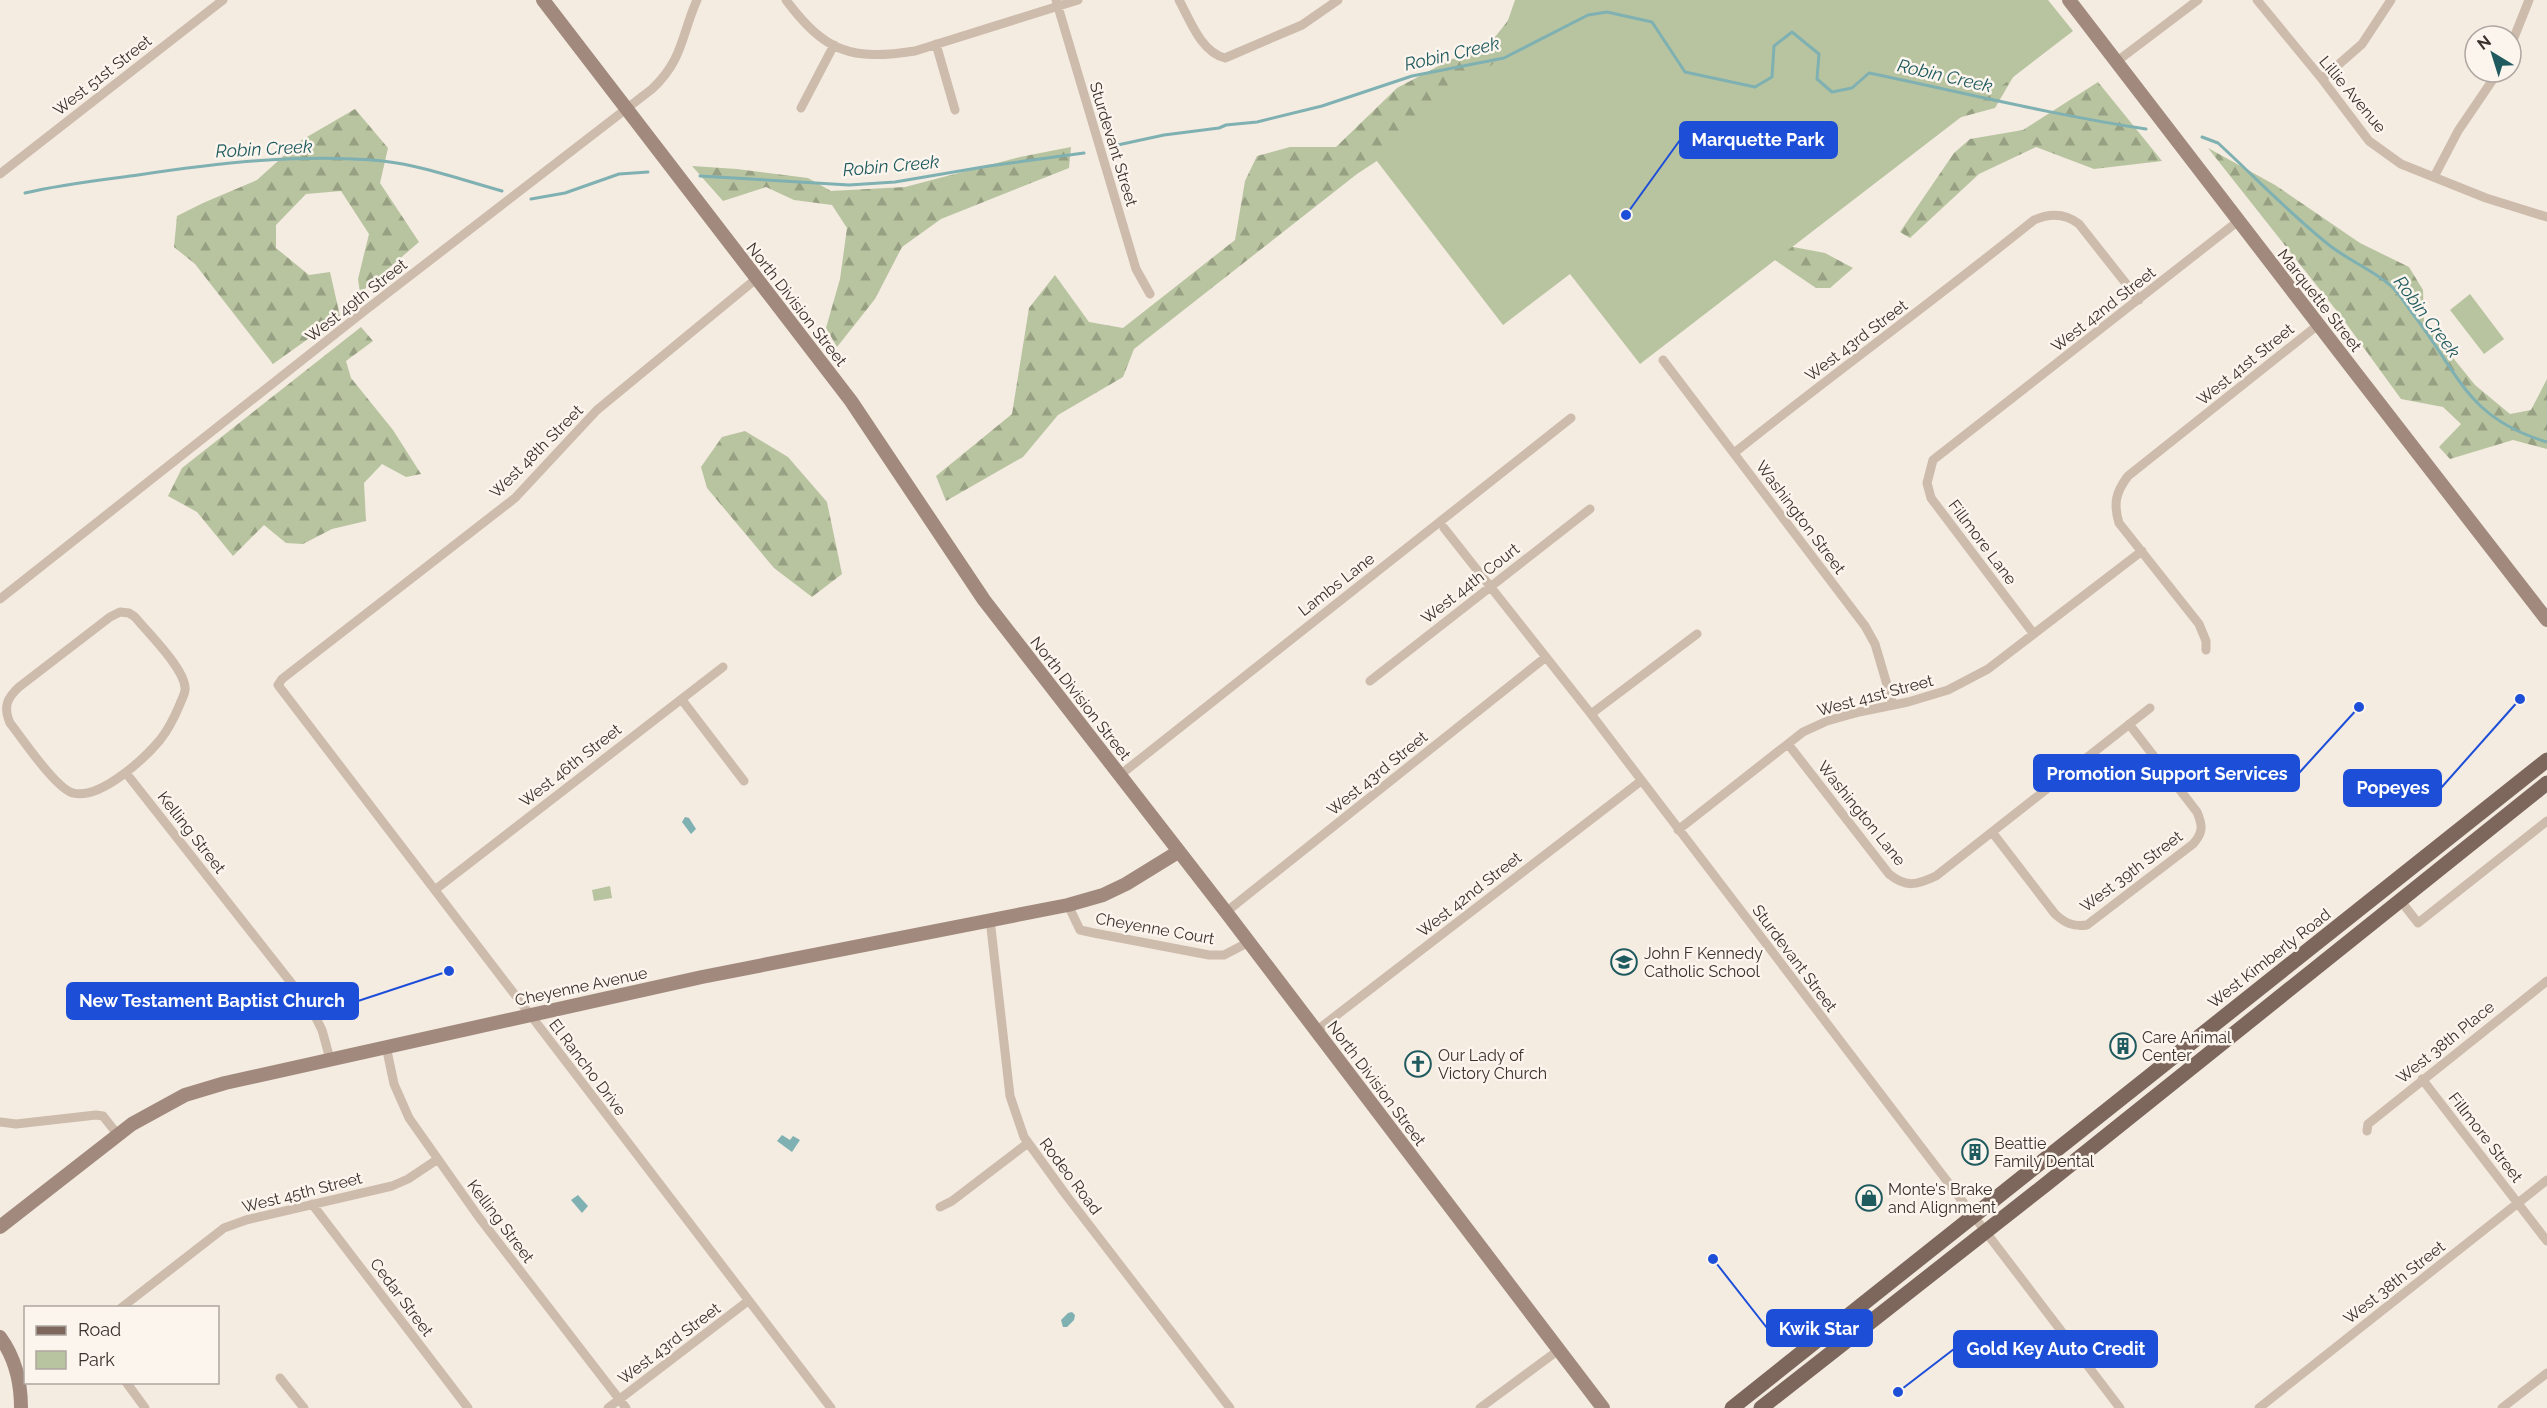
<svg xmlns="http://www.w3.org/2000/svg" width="2547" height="1408" font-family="Raleway,sans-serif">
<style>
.forest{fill:url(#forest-firs)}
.park{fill:#b8c4a0}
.water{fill:#7fb0b2}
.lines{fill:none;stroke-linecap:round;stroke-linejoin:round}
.stream{stroke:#7fb0b2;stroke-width:3}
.street{stroke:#cdbbac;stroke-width:9}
.secondary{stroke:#a18a7d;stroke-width:14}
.primary{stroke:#7d675c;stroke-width:15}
.labels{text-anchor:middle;stroke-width:5;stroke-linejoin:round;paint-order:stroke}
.street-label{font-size:16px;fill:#3b302b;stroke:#fbf5ee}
.poi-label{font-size:16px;fill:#3b302b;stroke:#fbf5ee;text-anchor:start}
.water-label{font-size:18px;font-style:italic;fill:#1f5a5e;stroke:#fbf5ee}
.leader{fill:none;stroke:#1d4ed8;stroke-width:2}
.callout-dot{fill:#1d4ed8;stroke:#fbf5ee;stroke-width:2}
.callout{fill:#1d4ed8;stroke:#1d4ed8;stroke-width:2}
.callout-label{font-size:18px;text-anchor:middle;font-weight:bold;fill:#fff}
</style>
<defs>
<pattern id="forest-firs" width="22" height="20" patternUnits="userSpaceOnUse" patternTransform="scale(1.5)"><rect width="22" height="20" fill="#b8c4a0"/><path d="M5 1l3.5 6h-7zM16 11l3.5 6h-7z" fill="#97a083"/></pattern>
</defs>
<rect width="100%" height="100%" fill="#f4ebe1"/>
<!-- forest -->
<path class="forest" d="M1566,0h163l294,60 -28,48 -52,14 -155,124 37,7 28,15 -23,20h-14l-50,-34 -350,-119 -59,39 -223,175 -11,28 -65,38 -35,42 -77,44 -10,-25 76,-62 17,-106 26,-33 34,47 34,6 112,-88 10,-59 12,-25 33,-9h46l61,-59 51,-27 43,-19 31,-39z
M2098,82l64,79 -68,8 -58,-22 -57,27 -69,64 -10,-6 54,-79 16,-14 53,-9z
M355,109l33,39 -8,35 39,59 -59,51 -2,-14 11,-45 -28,-43 -35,3 -30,31v23l33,27 21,-3 10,44 -67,48 -78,-100 -21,-17 3,-31 26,-13 54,-23 43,-39z
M1071,147l-2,21 -128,51 -39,28 -27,52 -38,48 -11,-19 14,-49 7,-51 -15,-23 -38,-5 -28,-13 -43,14 -31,-35 45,3 71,9 23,13 74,-4 115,-30z
M2208,148l67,37 85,58 49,24 14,23 1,32 51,63 35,29 21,-4 16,-31v70l-34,-9 -63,19 -11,-12 22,-23 -18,-17 -42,-8 -61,-84z
M361,327l12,14 -27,20 5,17 42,52 28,44 -15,3 -24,-13 -18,19 2,38 -34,8 -29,15 -17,-1 -22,-18 -31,31 -36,-44 -29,-16 14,-28z
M745,431l43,26 39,45 15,72 -30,23 -38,-29 -67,-80 -6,-21 21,-30z"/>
<!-- park -->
<path class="park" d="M1515,0h62l5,2 3,-2h463l25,31 -433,333 -70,-90 -67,51 -130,-169 120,-92z
M2470,294l34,45 -20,15 -34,-44z
M610,886l2,12 -18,3 -2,-11z"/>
<!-- water -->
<path class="water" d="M685,817l4,1 7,11 -5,5 -9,-12z
M782,1135l8,5 3,-4 7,4 -8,12 -15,-11z
M578,1195l10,11 -6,7 -11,-13z
M1072,1312l3,3 -1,5 -7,7h-4l-2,-7 7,-7z"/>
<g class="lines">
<!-- stream -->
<path class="stream" d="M2202,137l16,6c37,34 72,71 111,102 19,15 43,25 61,40 9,8 16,20 23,29 46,59 53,104 134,128
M1113,146l51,-11 55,-7 7,-3 31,-3 65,-16 90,-30 92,-18 84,-43 19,-3 45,10 33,50 70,15 17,-10 2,-31 18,-14 27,22 -2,25 15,13 20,-4 17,-15c92,19 184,42 277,56
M700,176l149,9 46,-3 94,-16 95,-13
M25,193c37,-9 75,-13 113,-18 80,-12 164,-22 245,-14 41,5 79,19 119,30
M531,199l34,-6 54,-19 29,-2"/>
<!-- street -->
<path class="street" d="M786,0c39,52 65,61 129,51l163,-51
M1056,0l80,269 14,25
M1179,0c11,20 22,52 46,58l77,-33 36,-25
M2257,0l65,79 47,62 32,23 85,34 61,19
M936,44l19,66
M2511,45l18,-45
M2116,62l82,-62
M2322,79l40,-35 29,-44
M801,108l33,-63
M0,174l223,-174
M2434,177l24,-46 40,-59
M756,279l-159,131 -82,88 -233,181 -4,6c186,240 368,483 553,723
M1663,360l202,266 10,18 18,61
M1734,453c99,-79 201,-153 300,-233 16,-7 31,-7 45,4l60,76
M1444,528l147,186 529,694
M0,599l363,-287 289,-223c31,-29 29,-53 45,-89
M120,612l9,1 6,4c13,16 48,50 50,70 1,6 -3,11 -5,17 -5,12 -12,26 -20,36 -16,19 -60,60 -87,53 -17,-4 -51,-55 -63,-70 -7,-16 -3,-25 9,-36l91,-70z
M2033,633l-102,-135 -4,-15 6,-23 304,-238
M2206,650v-9l-7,-17 -80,-101c-6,-20 -3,-31 9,-47l190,-151
M1370,681l220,-172
M682,700l62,81
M1591,714l106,-80
M1788,744l101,130c17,14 28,11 47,2l214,-168
M126,773l185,235 11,22 8,29
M1120,775l451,-357
M1678,830l125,-98 24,-11 32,-9 49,-10 40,-12 40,-21 154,-118
M1992,832l63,82c10,9 18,13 32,11l106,-81c10,-11 10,-18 4,-32l-68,-88
M436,889l287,-222
M2400,900l18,23 129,-102
M1068,905l12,25 14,3 115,22h15l25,-13
M1226,912l320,-255
M990,919l20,177 14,41 42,58 164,213
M1316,1031l325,-250
M386,1046l8,38 15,34 69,98 148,192
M2422,1079l125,162
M0,1122l16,2 80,-9 7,1 15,19
M2367,1131l1,-7 179,-143
M312,1204l156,204
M940,1207l12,-6 76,-58
M121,1308l103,-80 22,-8 146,-34 16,-7 30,-20
M280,1378l24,30
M126,1382l19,26
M608,1408l140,-107
M1480,1408l80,-59
M2259,1408l288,-228
M2502,1408l45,-35"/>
<!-- secondary -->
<path class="secondary" d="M543,0l308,401 133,199 242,312 377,496
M2069,0c158,207 318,414 478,620
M0,1227l132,-103 53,-29 40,-12 477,-106 366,-72 35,-10 23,-11 52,-32
M0,1337c16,22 21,45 21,71"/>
<!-- primary -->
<path class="primary" d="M1732,1408l815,-648
M1761,1408l284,-223 502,-402"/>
</g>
<!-- icons -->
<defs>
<g id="school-ring" transform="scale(1.35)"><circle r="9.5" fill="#fbf5ee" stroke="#1f5a5e" stroke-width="1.5"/><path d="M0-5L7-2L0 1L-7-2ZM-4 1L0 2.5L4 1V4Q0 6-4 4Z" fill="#1f5a5e"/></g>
<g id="building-ring" transform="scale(1.35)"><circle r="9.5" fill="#fbf5ee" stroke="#1f5a5e" stroke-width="1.5"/><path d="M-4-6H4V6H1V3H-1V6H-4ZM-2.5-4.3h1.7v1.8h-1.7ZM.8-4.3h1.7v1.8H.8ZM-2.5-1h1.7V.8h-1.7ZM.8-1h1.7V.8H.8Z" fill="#1f5a5e"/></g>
<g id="church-ring" transform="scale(1.35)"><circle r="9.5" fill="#fbf5ee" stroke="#1f5a5e" stroke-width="1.5"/><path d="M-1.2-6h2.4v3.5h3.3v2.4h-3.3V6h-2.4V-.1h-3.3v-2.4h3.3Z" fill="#1f5a5e"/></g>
<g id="shop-ring" transform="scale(1.35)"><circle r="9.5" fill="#fbf5ee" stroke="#1f5a5e" stroke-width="1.5"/><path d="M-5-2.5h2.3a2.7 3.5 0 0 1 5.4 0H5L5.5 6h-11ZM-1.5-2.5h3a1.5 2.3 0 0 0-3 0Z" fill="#1f5a5e"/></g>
</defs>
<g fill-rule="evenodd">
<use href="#school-ring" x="1624" y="962"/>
<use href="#building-ring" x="2123" y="1046"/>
<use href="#church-ring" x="1418" y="1064"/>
<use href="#building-ring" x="1975" y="1152"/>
<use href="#shop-ring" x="1869" y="1198"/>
</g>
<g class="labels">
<!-- street labels -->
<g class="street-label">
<text transform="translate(102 75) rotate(-38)" y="6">West 51st Street</text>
<text transform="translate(2353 94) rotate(50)" y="6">Lillie Avenue</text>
<text transform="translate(1114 144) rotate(73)" y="6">Sturdevant Street</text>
<text transform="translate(356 300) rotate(-38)" y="6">West 49th Street</text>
<text transform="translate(2320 300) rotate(52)" y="6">Marquette Street</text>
<text transform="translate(797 304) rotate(52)" y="6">North Division Street</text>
<text transform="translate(2103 309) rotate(-38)" y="6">West 42nd Street</text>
<text transform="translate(1856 340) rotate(-37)" y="6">West 43rd Street</text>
<text transform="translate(2245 364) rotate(-39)" y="6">West 41st Street</text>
<text transform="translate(536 451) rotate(-45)" y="6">West 48th Street</text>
<text transform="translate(1801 517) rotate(53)" y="6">Washington Street</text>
<text transform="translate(1983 542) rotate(53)" y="6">Fillmore Lane</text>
<text transform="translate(1470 583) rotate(-38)" y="6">West 44th Court</text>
<text transform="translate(1336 584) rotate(-38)" y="6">Lambs Lane</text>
<text transform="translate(1875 695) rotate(-15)" y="6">West 41st Street</text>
<text transform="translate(1081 698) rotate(52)" y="6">North Division Street</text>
<text transform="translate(570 765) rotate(-38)" y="6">West 46th Street</text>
<text transform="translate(1377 773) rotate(-39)" y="6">West 43rd Street</text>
<text transform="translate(1862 813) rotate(51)" y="6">Washington Lane</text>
<text transform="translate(192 832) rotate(52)" y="6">Kelling Street</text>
<text transform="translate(2131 871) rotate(-37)" y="6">West 39th Street</text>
<text transform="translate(1469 894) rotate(-38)" y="6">West 42nd Street</text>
<text transform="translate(1155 928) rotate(10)" y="6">Cheyenne Court</text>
<text transform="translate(1795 958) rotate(53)" y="6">Sturdevant Street</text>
<text transform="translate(2269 958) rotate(-38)" y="6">West Kimberly Road</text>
<text transform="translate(581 986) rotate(-12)" y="6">Cheyenne Avenue</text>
<text transform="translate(2445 1042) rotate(-39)" y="6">West 38th Place</text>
<text transform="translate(588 1067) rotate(53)" y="6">El Rancho Drive</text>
<text transform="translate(1377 1083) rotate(53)" y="6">North Division Street</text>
<text transform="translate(2486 1137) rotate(52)" y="6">Fillmore Street</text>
<text transform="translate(1071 1176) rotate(53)" y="6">Rodeo Road</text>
<text transform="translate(302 1192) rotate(-14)" y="6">West 45th Street</text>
<text transform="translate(501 1221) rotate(53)" y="6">Kelling Street</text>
<text transform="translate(2394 1282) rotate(-38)" y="6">West 38th Street</text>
<text transform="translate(402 1297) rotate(53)" y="6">Cedar Street</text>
<text transform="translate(669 1343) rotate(-37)" y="6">West 43rd Street</text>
</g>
<!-- poi labels -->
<g class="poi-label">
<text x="1644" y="959">John F Kennedy<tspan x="1644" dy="18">Catholic School</tspan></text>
<text x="2142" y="1043">Care Animal<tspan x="2142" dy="18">Center</tspan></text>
<text x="1438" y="1061">Our Lady of<tspan x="1438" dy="18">Victory Church</tspan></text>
<text x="1994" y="1149">Beattie<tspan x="1994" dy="18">Family Dental</tspan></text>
<text x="1888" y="1195">Monte's Brake<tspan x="1888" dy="18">and Alignment</tspan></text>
</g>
<!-- water labels -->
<g class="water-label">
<text transform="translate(1452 54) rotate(-13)" y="6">Robin Creek</text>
<text transform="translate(1945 76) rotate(13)" y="6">Robin Creek</text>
<text transform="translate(264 149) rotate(-3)" y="6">Robin Creek</text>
<text transform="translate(891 166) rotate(-5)" y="6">Robin Creek</text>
<text transform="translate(2427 317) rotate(53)" y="6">Robin Creek</text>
</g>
</g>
<!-- callouts -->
<path class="leader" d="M1626 215L1680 140M2359 707L2299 773M2520 699L2441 788M449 971L358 1001M1713 1259L1767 1328M1898 1392L1954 1349"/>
<g class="callout-dot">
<circle cx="1626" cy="215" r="6"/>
<circle cx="2359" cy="707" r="6"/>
<circle cx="2520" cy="699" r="6"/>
<circle cx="449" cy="971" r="6"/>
<circle cx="1713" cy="1259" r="6"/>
<circle cx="1898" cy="1392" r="6"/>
</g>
<g class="callout">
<rect x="1680" y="122" width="157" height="36" rx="6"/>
<rect x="2034" y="755" width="265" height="36" rx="6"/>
<rect x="2344" y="770" width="97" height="36" rx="6"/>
<rect x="67" y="983" width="291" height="36" rx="6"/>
<rect x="1767" y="1310" width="105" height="36" rx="6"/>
<rect x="1954" y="1331" width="203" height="36" rx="6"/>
</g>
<g class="callout-label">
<text x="1758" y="146">Marquette Park</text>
<text x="2167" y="780">Promotion Support Services</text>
<text x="2393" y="794">Popeyes</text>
<text x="212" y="1007">New Testament Baptist Church</text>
<text x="1819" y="1335">Kwik Star</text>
<text x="2056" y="1355">Gold Key Auto Credit</text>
</g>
<!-- legend -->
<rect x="24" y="1306" width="195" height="78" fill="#fbf5ee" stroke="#aea6a0" stroke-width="1.5"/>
<rect x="36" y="1326" width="30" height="9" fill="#7d675c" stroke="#aea6a0" stroke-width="1.5"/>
<text x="78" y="1336" font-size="18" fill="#3b302b">Road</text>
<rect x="36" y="1351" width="30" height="18" fill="#b8c4a0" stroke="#aea6a0" stroke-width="1.5"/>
<text x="78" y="1366" font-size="18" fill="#3b302b">Park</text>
<!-- north arrow -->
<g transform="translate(2493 54) rotate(322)"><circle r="28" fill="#fbf5ee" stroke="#aea6a0" stroke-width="1.5"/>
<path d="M0-4.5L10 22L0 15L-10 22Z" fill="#1f5a5e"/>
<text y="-9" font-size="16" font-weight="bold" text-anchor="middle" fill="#3b302b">N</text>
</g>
</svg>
